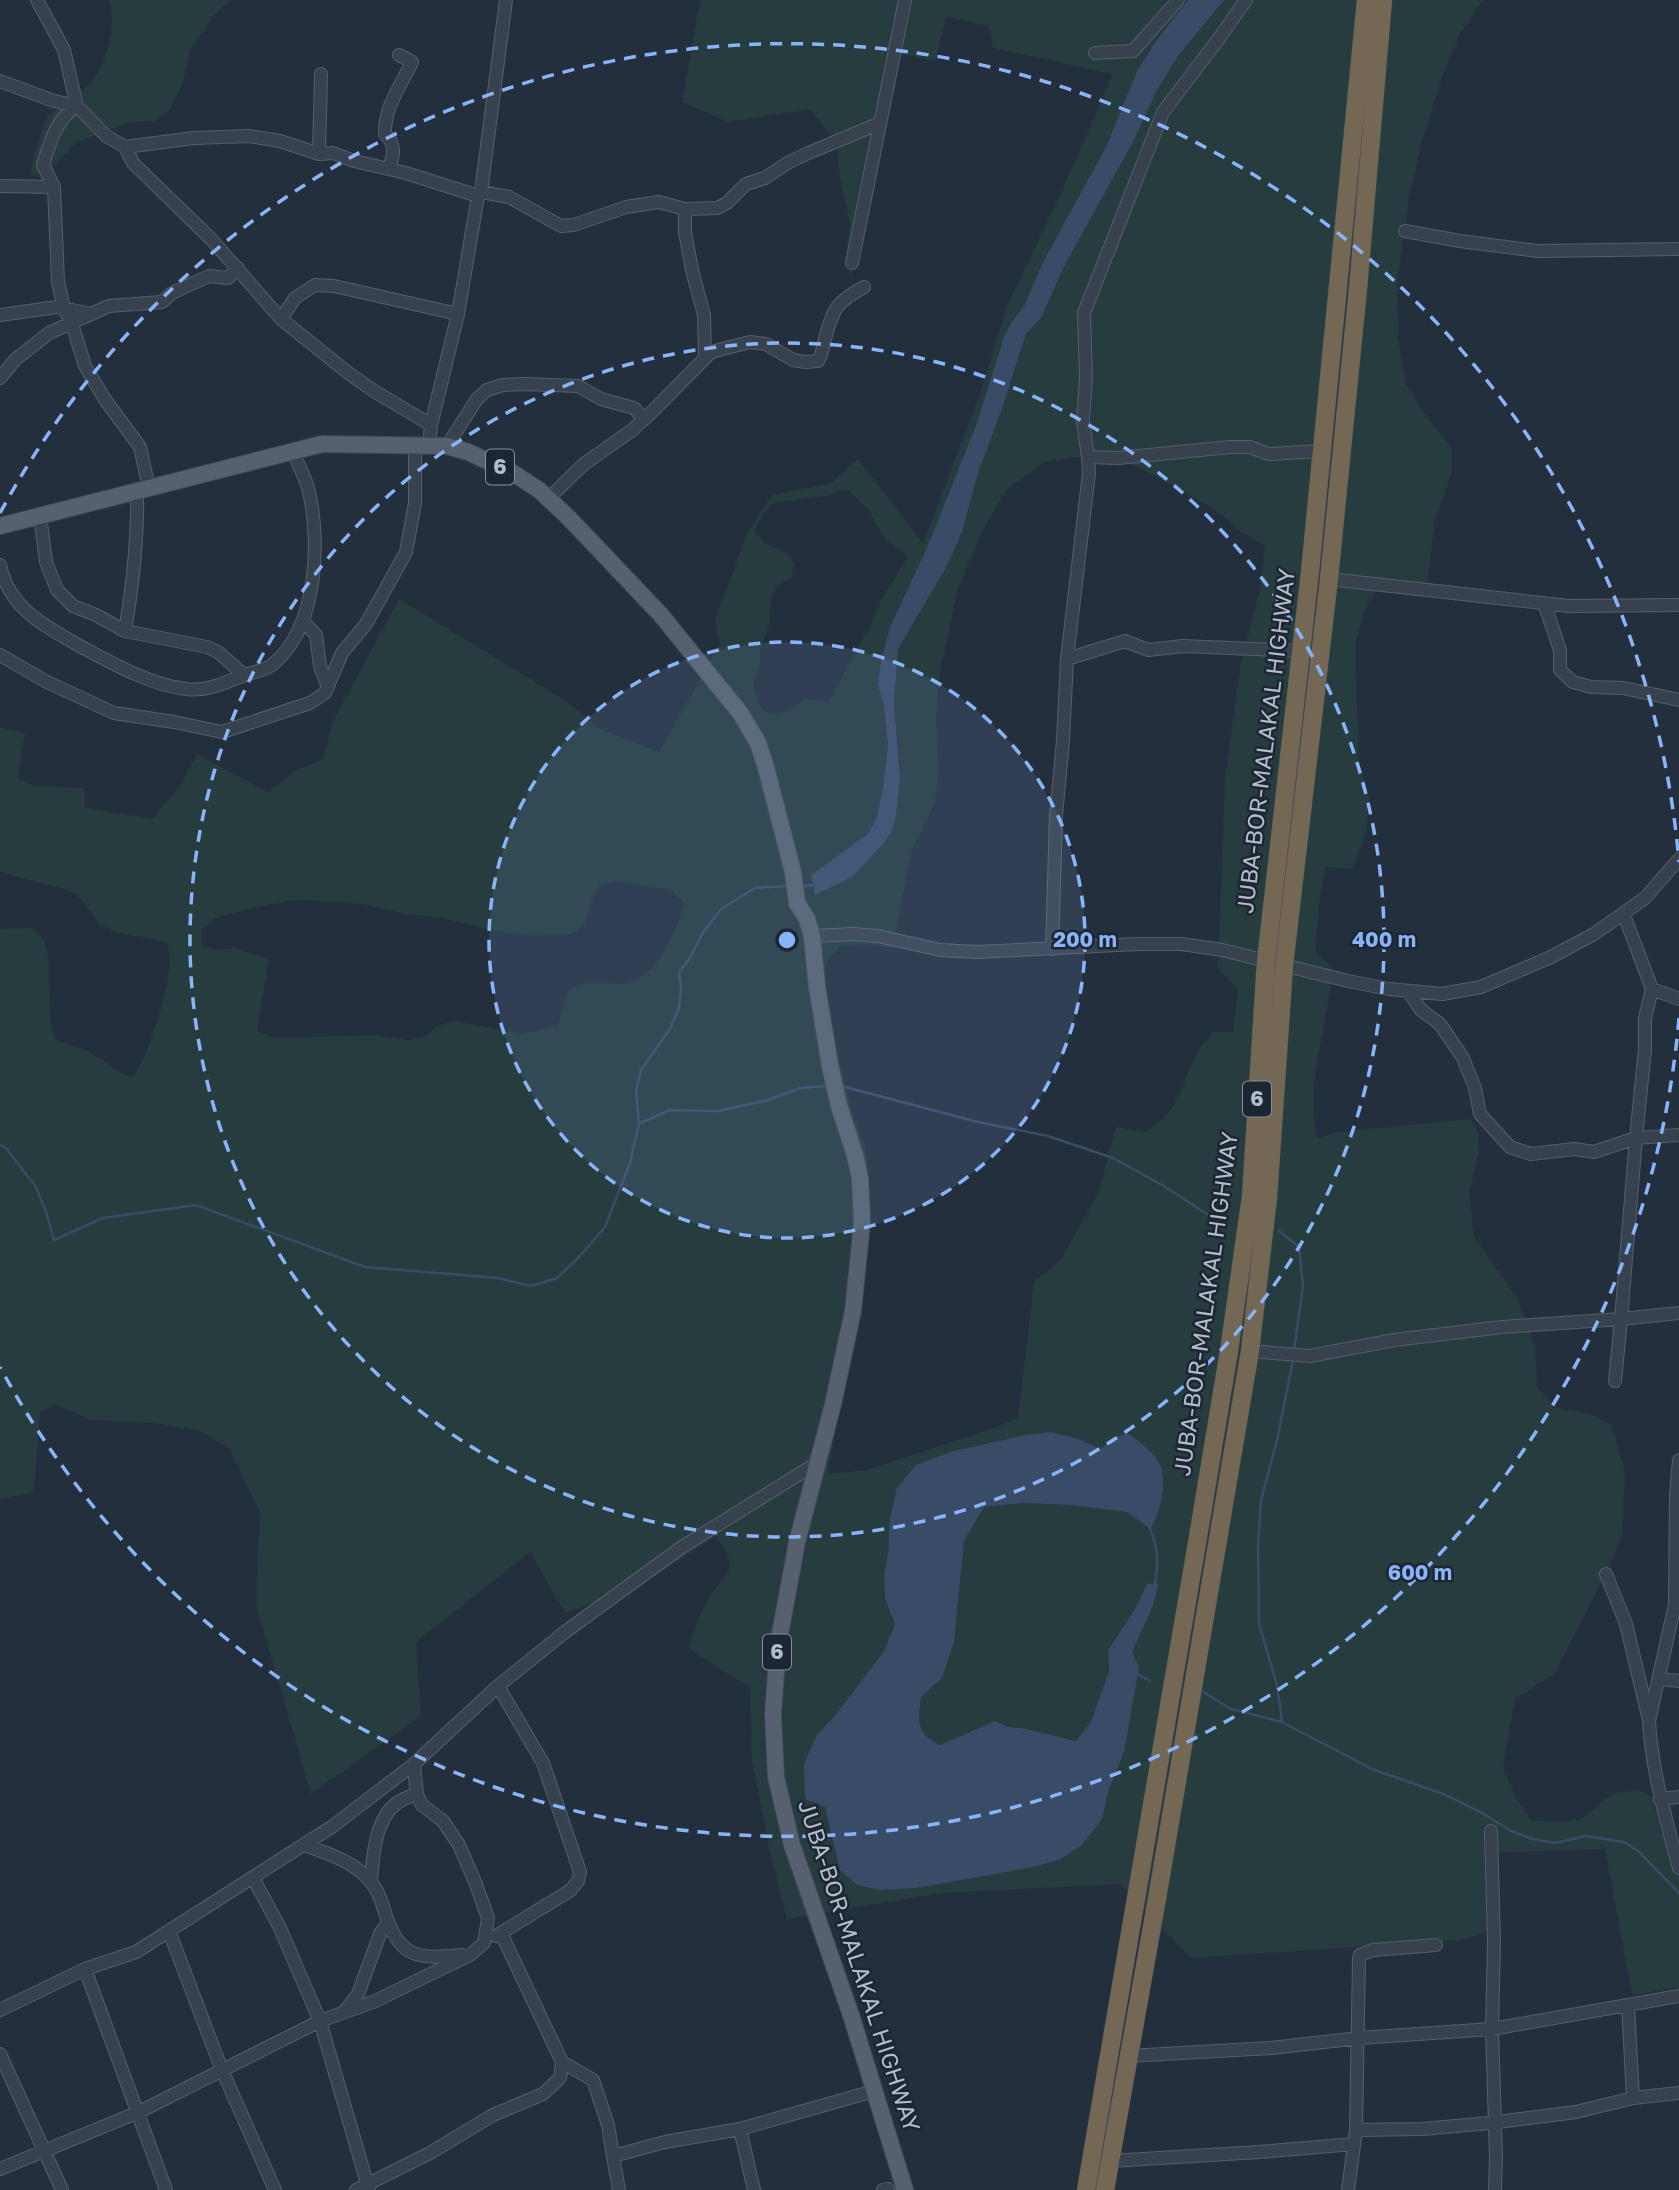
<svg xmlns="http://www.w3.org/2000/svg" width="1679" height="2190" font-family="'Golos Text',sans-serif">
<style>
.green{fill:#263c3f;fill-rule:evenodd}
.water{fill:#394c67}
.lines{fill:none;stroke-linecap:round;stroke-linejoin:round}
.stream{stroke:#394c67;stroke-width:2.5}
.minor-casing{stroke:#565f6c;stroke-width:14}
.major-casing{stroke:#414a57;stroke-width:18}
.highway-casing{stroke:#434c59;stroke-width:19}
.minor{stroke:#38414e;stroke-width:12}
.major{stroke:#56606e;stroke-width:16}
.highway{stroke:#746855;stroke-width:18}
.ring{fill:none;stroke:#8ab4f8;stroke-width:3.5;stroke-dasharray:12 9}
.labels{text-anchor:middle;stroke-width:5;stroke-linejoin:round;paint-order:stroke}
.shield{fill:#1d2633;stroke:#878f9c;stroke-width:2}
.shield-label{font-size:21px;font-weight:bold;fill:#b4bcc9}
.street-label{font-size:23px;fill:#b4bcc9;stroke:#1d2633}
.centre{fill:#8ab4f8;stroke:#1d2633;stroke-width:3.5}
.ring-label{font-size:21px;text-anchor:middle;font-weight:bold;fill:#8ab4f8;stroke:#1d2633;stroke-width:5;stroke-linejoin:round;paint-order:stroke}
</style>
<rect width="100%" height="100%" fill="#242f3e"/>
<!-- green -->
<path class="green" d="M109,0h122l-14,12 -27,37 -8,37 -13,25 -15,10 -24,1 -55,21 -32,35 -13,-4c3,-12 12,-50 18,-57 8,-9 22,-15 31,-23 26,-20 39,-62 30,-94z
M700,0h488l-31,38 -20,33 -31,76 -64,117 -18,42 -13,17 -34,100 -51,127 -36,77 -9,33 -3,25 6,21 4,39 -5,43 -6,27 -8,18 -58,42 4,19 81,-78 4,-53 -6,-59 4,-55 50,-85 14,-32 16,-60 25,-66 23,-72 15,-16 23,-51 71,-129 22,-48 21,-34 46,-56h259l-23,34 -17,40 -21,68 -13,55 -12,86 1,54 8,47 17,28 29,37 -1,26 -16,44 -8,66h-48l-16,29 -8,30 4,118 10,35 -3,34 -13,38 -27,-2 -7,37 -4,48 17,15c-2,55 -29,117 -14,171l20,-6 133,-13 7,15 1,15 -10,47 5,41 44,62 17,47 2,40 19,22 34,6 22,11 13,49 -3,62 -16,38 -52,100 -39,25 -12,69 12,28 16,24 31,2 20,-3 31,-26 25,-3 14,7 10,36 17,21v133l-47,8 -27,-146 -120,4 10,77 -36,10 -268,18 -71,-74 -178,9 -155,26 -17,-67 -18,-92 -2,-72 -62,-40c6,-18 12,-36 22,-51 18,-31 32,-24 6,-61l-75,49 -76,28 -35,-61 -114,90 5,74 -110,78 -55,-189 4,-93 -31,-64 -29,-17 -44,-8 -66,-3 -35,-16 -15,8 -6,80 -34,7v-570l32,-1 12,12 4,17 3,66 5,17 33,11 29,21 15,6c16,-25 37,-90 37,-120 0,-5 -2,-11 -3,-16l-51,-10 -16,-8 -23,-29 -16,-7 -61,-16v-144l25,4 -7,46 16,8 51,2v20l67,11 29,-35 16,-30 71,38 27,-21 29,-12 8,-36 67,-124 167,102 34,28 59,23 61,-108 -5,-24 33,-88 24,-37 59,-12 27,-24 65,84 57,-149 27,-88 55,-115 51,-117 -120,-26 -4,-22 -43,-9 -11,44 -39,-8 -45,224 -5,-18 4,-35 -10,-47 -4,-34 -26,-34 -82,13 -46,-20zM1071,457l54,4 44,22 45,26 28,23 23,14 -6,49 -18,66 -16,119 -7,189 20,20 -5,43h-20c-23,25 -24,45 -39,73 -5,10 -19,19 -28,27l-30,-5 -17,65 -39,69 -26,21 -16,136 -29,12 -123,40 -39,4 30,-150 13,-131 -5,-48 -12,-31 -16,-63 -11,-58 -1,-23 3,-11 13,-13 27,-1 25,3 18,-95 23,-48 5,-30 -3,-57 4,-46 18,-84 25,-58 23,-40 36,-27zM839,490h9l19,18 18,31 23,17 -27,44 -9,22 -43,80 -24,-3c-14,11 -40,28 -47,0 -1,-4 -4,-11 -4,-16 0,-5 4,-10 5,-15 2,-7 0,-15 2,-22 2,-7 6,-13 8,-20 3,-18 -2,-30 14,-45l8,-1 3,-16 -4,-9 -24,-11 -12,-13 13,-22 6,-6 59,-8zM616,881l55,9 14,14c-9,25 -25,66 -51,77 -20,9 -53,-9 -67,13 -5,8 -6,23 -9,32l-36,8 -68,-13 -17,5 -13,11 -17,3 -33,-5 -99,3 -18,-7 12,-72 -34,-11 -17,2 -16,-3v-18l14,-11 17,-5 54,-12 16,-1 53,3 50,11 36,4 52,13 35,4 43,-1 14,-12 5,-20 8,-16zM1051,1432l28,7 21,10 14,-11 15,-5 21,18v78l-23,-17 -58,-7 -45,-2 -40,4 -20,34 -10,101 -12,36 -21,19c-3,26 -7,35 19,48l55,-24c24,10 55,13 81,20l15,-19 18,-51 -1,-21 27,-41 12,-25 -7,47 -9,21 -22,137 -7,30 -43,41 -30,8 -113,20 -36,2 -48,-56 -7,-27 -8,-72 20,-22 47,-62 11,-27 -10,-25 -1,-25 5,-25v-25l27,-59c44,-16 89,-28 135,-33z"/>
<!-- water -->
<path class="water" d="M1188,0h36l-46,56 -21,34 -22,48 -71,129 -23,51 -15,16 -23,72 -25,67 -16,59 -14,32 -50,85 -4,55 6,73 -4,39 -5,17 -9,12 -30,32 -37,18 -4,-20 58,-42 8,-17 6,-28 5,-43 -4,-39 -6,-21 3,-25 9,-33 36,-77 51,-127 27,-86 7,-14 13,-17 18,-42 64,-117 31,-76 20,-32z
M1051,1432l28,7 21,10 14,-11 14,-5c12,9 30,22 34,37 4,18 -2,45 -12,59l-23,-17 -58,-7 -45,-2 -40,4 -20,34 -10,101 -12,36 -21,19c-3,25 -6,35 19,48l55,-24 14,6 17,2 50,12 15,-19 18,-51 -1,-21 27,-41 12,-25 12,-1 -6,23 -21,46 7,15 -15,85 -15,37 -7,30 -20,26 -23,15 -30,8 -113,20 -36,2 -23,-5 -17,-15 -15,-63 -20,-8 -1,-35 13,-29 20,-22 47,-62 11,-27 -10,-25 -1,-25 5,-25v-25l8,-36 19,-23 34,-13 75,-17z"/>
<g class="lines">
<!-- stream -->
<path class="stream" d="M801,886l15,-1
M841,1086l137,36 70,14 65,22 51,28 58,38
M640,1123l30,-13 48,1 50,-11 33,-12 26,-2
M0,1145l5,2 31,40 10,25 8,28 49,-22 93,-13 169,62 133,11 33,8 26,-8 22,-21 26,-30 25,-64 9,-40 -3,-32 5,-21 29,-41 9,-21 2,-21 -2,-15 11,-14 12,-24 19,-25 34,-21 33,-2
M1279,1231l20,16 4,39 -9,64
M1150,1529c8,20 9,34 5,54
M1134,1672l16,9
M1203,1692l28,17 51,13 90,47 74,26 38,19 27,17 22,8 22,4 31,-7 38,6 14,9 41,42
M1282,1721l-5,-36 -18,-61 -1,-78 3,-46 16,-60 16,-80"/>
<!-- minor casing -->
<g class="minor-casing">
<path id="minor" d="M37,0l27,50 13,56 29,30 19,11 8,16 79,77 69,79 66,53 27,19 57,34
M1095,53l38,-2 45,-51
M0,81l54,20 23,5
M77,106c-21,13 -27,36 -34,59l11,22 4,95 6,26 8,16 13,42 21,35 34,46 9,41
M125,147l69,-9 55,-2 31,5 39,13 14,-1 21,8 52,12 72,23
M319,154l2,-80
M389,168c5,-13 7,-24 -4,-34 -1,-26 16,-49 27,-72l-13,-7
M0,186l54,1
M481,192l28,5 52,29 13,-1 52,-18 33,-5 26,7 32,-1 10,-5 19,-19 19,-6 24,-16 22,-10 69,-29
M685,209v23l7,38 12,45 1,42
M1405,231l55,10 78,10 141,-2
M852,263l53,-263
M0,315l57,-8 35,7
M281,319l14,-21 20,-13 19,1 124,28
M0,378l16,-19 33,-26 60,-27 53,-4 10,-9 37,-17 19,2 10,-10
M429,446l2,-21 27,-111 20,-118 3,-4 25,-192
M447,446l30,-47 10,-9 16,-5 21,-1 54,2 23,13 33,9 10,11
M1088,457l-5,-36 3,-44 -2,-64 79,-201 57,-75 26,-37
M548,499l36,-35 47,-33 22,-20 58,-59 39,-10 16,2 27,16 13,2 12,-1c4,-6 5,-14 7,-22 8,-30 11,-37 39,-52
M40,515l6,47 11,28 16,16 23,9 29,16 82,16 11,5 26,23
M0,565c9,43 43,60 78,80 32,17 72,40 108,44 20,3 38,-6 56,-13 9,-4 22,-5 30,-11 45,-36 49,-121 37,-173 -3,-14 -11,-27 -16,-40
M1329,579l240,27 110,-1
M1544,603l16,47v20l13,12 18,5 32,1 56,12
M303,621l13,14 4,31 8,21
M125,631c8,-47 13,-92 12,-140
M0,655l47,27 67,31 60,9 48,10 88,-29 15,-10 17,-40 24,-29 40,-72 9,-49v-58
M1067,659l22,-186 -1,-16 31,1 111,-11h20l18,7 54,-3
M1628,910l-4,5 28,74 27,10
M812,936l41,-2 25,2 62,14 38,2 160,-8h44l40,6 126,31 41,8 53,5 39,-7 70,-30 43,-23 51,-36 34,-39
M1052,949l4,-133 7,-75 4,-82 58,-18 23,9 35,-4 118,5
M1652,989l-7,29v31l-9,89 43,-3
M1408,991l13,19 19,14 23,34 12,30 5,26 30,33 21,7 43,-5 20,3 42,-14 -15,181 58,-6
M1250,1351l60,5 84,-16 108,-13 119,-8 -6,62
M1679,1460l-3,35 -1,109 -26,117c3,50 17,99 30,147
M1606,1574l20,50 23,96
M1660,1679l19,2
M1660,1799l19,-2
M1491,1831l3,110 -2,88 4,128 -1,33
M304,1845c23,8 51,17 66,36 9,10 12,22 16,35 14,43 34,43 76,39
M253,1878l26,48 41,95 49,169
M371,1881c2,-25 4,-62 26,-78 6,-4 14,-7 20,-10
M169,1931l53,139 53,120
M496,1936l75,-46 7,-9 2,-9 -37,-109 -45,-77
M85,1969l81,221
M1628,2005l5,93
M0,2010l85,-41 51,-17 197,-126 81,-62 84,-78 67,-54 117,-85 135,-84
M344,2012l14,-18 22,-60 8,-12
M0,2054l62,136
M1128,2056l143,-8 88,-10 133,-9 187,-33
M562,2062l31,18 15,45 5,31
M740,2129l14,61
M1356,2130l66,-1 68,-6 86,-11 57,-14 46,-5
M1110,2161l149,-9 95,-8
M0,2169l139,-57 181,-91 53,-19 97,-47 14,-12 4,-25 -13,-36 -16,-37 -16,-24 -21,-16 -5,-10 -3,-31
M356,2190l74,-37 63,-38 50,-21 17,-16 2,-16 -61,-129
M619,2190l-6,-34 52,-14 75,-13 134,-38
M883,2190l5,-1
M1348,2190l8,-60 3,-171 1,-4 13,-5 63,-5"/>
</g>
<!-- major casing -->
<g class="major-casing">
<path id="major" d="M0,526l322,-82 125,2 21,6 45,21 26,17 29,27 93,98 80,99 17,29 7,21 28,108 4,31 10,16 5,17 5,51 13,79 9,40 16,49 5,23 2,45 -9,88 -20,93 -36,138 -19,103 -5,69 3,63 16,68 59,170 54,175"/>
</g>
<!-- highway casing -->
<g class="highway-casing">
<path id="highway" d="M1086,2190l112,-653 31,-186 22,-155 15,-235 44,-389 56,-572
M1105,2190l53,-297 92,-542 18,-153 16,-232 45,-387 29,-290 25,-289"/>
</g>
<!-- minor -->
<use href="#minor" class="minor"/>
<!-- major -->
<use href="#major" class="major"/>
<!-- highway -->
<use href="#highway" class="highway"/>
</g>
<!-- distance rings -->
<circle cx="787" cy="940" r="298" fill="#8ab4f8" fill-opacity=".12"/>
<g class="ring">
<circle cx="787" cy="940" r="298"/>
<circle cx="787" cy="940" r="597"/>
<path d="M1679 1018A895 895 0 0 1 0 1367M0 513A895 895 0 0 1 1679 862"/>
</g>
<g class="labels">
<!-- shield labels -->
<g class="shield">
<rect x="486" y="449.5" width="28" height="35" rx="5"/>
<rect x="1243" y="1081.5" width="28" height="35" rx="5"/>
<rect x="763" y="1634.5" width="28" height="35" rx="5"/>
</g>
<g class="shield-label">
<text x="500" y="474">6</text>
<text x="1257" y="1106">6</text>
<text x="777" y="1659">6</text>
</g>
<!-- street labels -->
<g class="street-label">
<text transform="translate(1266 741) rotate(-83)" y="8">JUBA-BOR-MALAKAL HIGHWAY</text>
<text transform="translate(1206 1304) rotate(-82)" y="8">JUBA-BOR-MALAKAL HIGHWAY</text>
<text transform="translate(859 1966) rotate(72)" y="8">JUBA-BOR-MALAKAL HIGHWAY</text>
</g>
</g>
<circle cx="787" cy="940" r="10" class="centre"/>
<g class="ring-label">
<text x="1085" y="947">200 m</text>
<text x="1384" y="947">400 m</text>
<text x="1420" y="1580">600 m</text>
</g>
</svg>
